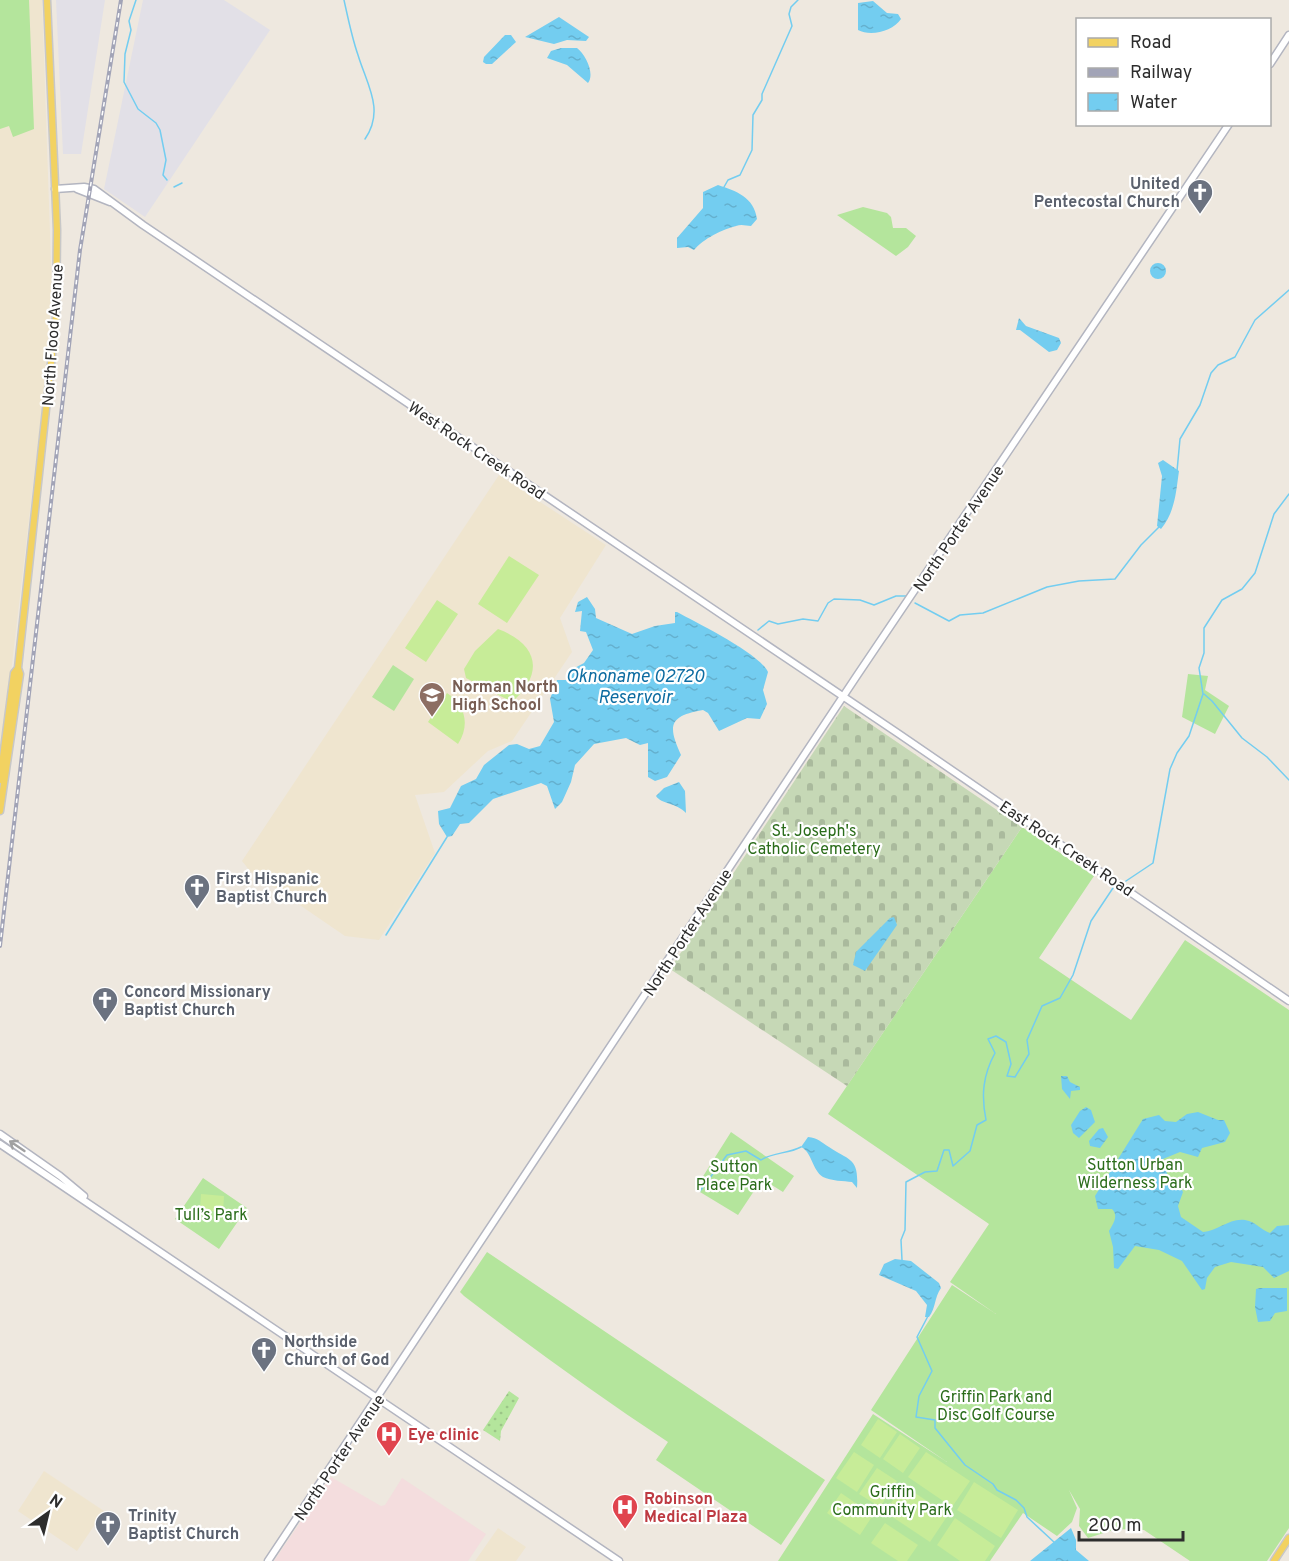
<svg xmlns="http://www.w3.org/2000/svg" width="1289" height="1561" font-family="Overpass,sans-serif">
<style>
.industrial{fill:#e2e0e7}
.education{fill:#efe5cf}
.medical{fill:#f4ddde}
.grass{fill:#b4e59c}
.cemetery{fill:url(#cemetery-stones)}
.garden{fill:url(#garden-dots)}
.pitch{fill:#c7ec98}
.water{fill:url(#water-ripples)}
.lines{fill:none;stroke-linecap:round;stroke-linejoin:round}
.stream{stroke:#73cdf0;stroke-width:1.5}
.secondary-casing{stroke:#b3b5c0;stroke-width:9}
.primary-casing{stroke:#c8c8c8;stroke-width:9}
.secondary{stroke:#fff;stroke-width:6}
.primary{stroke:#f2d261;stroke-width:6}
.rail-casing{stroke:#a2a4b7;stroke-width:4}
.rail{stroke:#fff;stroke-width:1.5;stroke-dasharray:4.5;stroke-linecap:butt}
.oneway{stroke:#a0a0a0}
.labels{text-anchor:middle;stroke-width:4.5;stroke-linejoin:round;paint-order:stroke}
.worship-label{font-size:16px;font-weight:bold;fill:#5b616d;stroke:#fff;text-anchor:start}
.street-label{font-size:16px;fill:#2d2d2d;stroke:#fff}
.education-label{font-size:16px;font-weight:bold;fill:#785e54;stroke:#fff;text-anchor:start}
.park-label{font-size:16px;fill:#2a6c1a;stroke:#fff}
.health-label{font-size:16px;font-weight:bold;fill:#be3a42;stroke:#fff;text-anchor:start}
.water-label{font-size:18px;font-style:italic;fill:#0d6ca1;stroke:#fff}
</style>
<defs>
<pattern id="cemetery-stones" width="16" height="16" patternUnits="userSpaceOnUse" patternTransform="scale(1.5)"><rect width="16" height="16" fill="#c6d8b6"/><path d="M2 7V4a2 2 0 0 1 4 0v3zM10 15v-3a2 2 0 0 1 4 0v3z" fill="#aaba9d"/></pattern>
<pattern id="garden-dots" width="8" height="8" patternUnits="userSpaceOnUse" patternTransform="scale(1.5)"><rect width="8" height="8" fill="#b4e59c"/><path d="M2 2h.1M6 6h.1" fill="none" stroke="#9bc587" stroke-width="1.8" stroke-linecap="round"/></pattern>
<pattern id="water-ripples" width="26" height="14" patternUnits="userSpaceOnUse" patternTransform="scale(1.5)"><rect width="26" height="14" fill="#73cdf0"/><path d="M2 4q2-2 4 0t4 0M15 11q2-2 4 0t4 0" fill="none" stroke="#64b0ce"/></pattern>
</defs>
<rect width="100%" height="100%" fill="#eee8df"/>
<!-- industrial -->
<path class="industrial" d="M56,0h49l-24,154h-18z
M143,0h81l46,30 -125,187 -41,-28z"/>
<!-- education -->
<path class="education" d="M0,0h42l10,292 -10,116 -42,359z
M499,475l107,70 -46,73 12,34 -60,89 -24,10 -44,41 -29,3 20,58 -56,87 -34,-4 -95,-65 -8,-10z
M44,1471l60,40 -27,40 -59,-40z
M498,1528l28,19 -10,14h-41z"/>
<!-- medical -->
<path class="medical" d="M331,1477l50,29 4,-1 17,-27 84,56 -18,27h-194z"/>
<!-- grass -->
<path class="grass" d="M0,0h29l5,129 -21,8 -4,-11 -9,3z
M863,207l24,6 4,4 2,11h13l10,8 -8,11 -12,9 -59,-41z
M393,665l21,14 -20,32 -22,-14z
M1188,674l20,2 -3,14 24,16 -14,28 -33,-17z
M1022,827l72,49 -55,82 92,62 54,-80 104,70v518l-22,33h-77l-46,-31 -28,-1 -28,9 -9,-12 1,-17 -11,-19 8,18 -5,14 -15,14 -34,-23 -33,48h-212l95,-147 74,48 -76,-52 81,-125 44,29 -46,-32 39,-58 -161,-110z
M731,1132l63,44 -11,16 -21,-13 -24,36 -43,-26z
M203,1178l44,30 -28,41 -44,-30z
M487,1252l338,228 -44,65 -125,-85 12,-18c-70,-46 -137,-95 -204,-146l-4,-4z"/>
<!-- cemetery -->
<path class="cemetery" d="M844,706l178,121 -175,259 -177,-117z"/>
<!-- garden -->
<path class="garden" d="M509,1391l10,7 -18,33 -1,10 -17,-11z"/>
<!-- pitch -->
<path class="pitch" d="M509,556l30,19 -32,48 -29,-19z
M437,600l21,14 -32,48 -21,-14z
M498,629c40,15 47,44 14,73l-46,-24 -2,-9 11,-18z
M447,693c19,12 23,33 11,51l-30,-22z
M201,1194l23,2 -1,16 -23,-2z
M878,1419l19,13 -17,26 -19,-13z
M900,1434l20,14 -17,25 -20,-14z
M854,1452l20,13 -17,27 -21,-14z
M926,1452l44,29 -18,26 -44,-30z
M877,1468l20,13 -17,26 -21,-13z
M974,1482l44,28 -17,28 -44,-28z
M903,1485l45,30 -18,27 -45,-30z
M841,1493l32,22 -13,20 -33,-22z
M955,1518l40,28 -10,15h-25l-23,-16z
M885,1523l33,22 -11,16h-9l-27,-18z"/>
<!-- water -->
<path class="water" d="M873,1l14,12 11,1 3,5c-8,12 -30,18 -43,11v-27z
M559,17l30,20 -3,4 -19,-1 -13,4 -29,-7z
M505,35h6l5,7 -24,22h-6l-3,-2 1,-5z
M561,48h16c9,7 18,26 11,35l-21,-18 -20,-7 4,-7z
M718,185c18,6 36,12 39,34l-6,7c-5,0 -9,-2 -15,0 -13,3 -33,13 -42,24l-6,-3 -11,1v-10l26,-30v-16z
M1150 271a8 8 0 1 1 16 0a8 8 0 1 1-16 0Z
M1019,318l7,8 33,12 2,5 -4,7 -8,2 -29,-22h-4z
M1163,460l16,11c-3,21 -4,41 -18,58l-4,-3 5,-50 -4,-13z
M587,597l8,12 1,9 36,16 23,-8 20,-3v-11h2c20,11 82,41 91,60l-5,18 4,14 -7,15 -13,-1 -28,13 -11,-18 -5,-3c-35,6 -35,16 -22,45l-14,22 -12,4 -7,-4v-34l-8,2 -14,-7 -32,6 -19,21 -4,17 -9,20 -7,7 -8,-23 -6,-3 -48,16 -24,24 -9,1 -8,12 -5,1 -8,-13 -1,-13 12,-3 11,-22 15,-7 8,-14 25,-20 8,-1 12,5 11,-3 14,-24 -4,-23 7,-19h12v-9l15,-8 9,-13 -7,-18 -6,-1 2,-20 -7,1 3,-10z
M679,782l6,9 1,22c-9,-10 -25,-9 -30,-17l8,-8z
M894,917l3,8 -32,46 -12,-6 3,-13 34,-34z
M1061,1076h6l3,6 10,5v3l-9,1 -1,8 -8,-10z
M1086,1107l5,3 4,12 -16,16 -6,-5 -2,-8 9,-14z
M1198,1112l20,8h6l6,13 -5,9 -23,6 -4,9 -18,-5 -17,7 5,18 10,6 5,9 -5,14 3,11 22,15c16,-1 29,-17 46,-11 7,2 13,9 21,12l7,-7 12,-1v46l-15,7 -11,-11 -32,-5 -16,5 -8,11 -2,11 -3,1 -20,-29 -23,-11 -24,-4 -17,23 -4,-1 -1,-21 -4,-16c4,-7 10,-15 3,-22h-14l-3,-13 48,-77 16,-4 6,6 11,1 11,-8z
M1103,1128l5,9 -8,11 -10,-2 -1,-5 10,-12z
M808,1137c10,1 13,5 21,10 21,14 30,11 28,41l-5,-6c-8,-1 -21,-1 -29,-5 -11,-7 -11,-25 -22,-30z
M895,1259l16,2 28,22 2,5c-7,10 -5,20 -12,29h-4l2,-12 -11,-14 -37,-16 5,-11z
M1260,1288h27v23l-12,2 -5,8 -12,1 -3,-15 1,-18z
M1071,1528l5,12v10l13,11h-59z"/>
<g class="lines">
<!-- stream -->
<path class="stream" d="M136,0l-7,21 2,9 -6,24 -1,28 14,27 18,14 4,7 6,30 -3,15 4,5
M344,0c4,18 8,38 14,55 9,30 27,55 7,84
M174,187l8,-4
M724,187l4,-7 12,-5 12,-25 1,-35 9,-15v-6l30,-68 -3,-12 2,-7 7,-7
M1177,471l3,-32 20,-34 11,-32 7,-8 17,-8 20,-37 34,-30
M915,603l34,18 11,-6 23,-2 64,-26 32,-6 36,-2 26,-34 19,-19
M758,630l11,-9 9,3 25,-5 15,2 10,-18 6,-4 26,1 14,5 22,-9h10
M1204,694l8,7 30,37 25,19 22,23
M1126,881l27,-18 17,-94 7,-16 12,-17 14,-42 -4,-26 5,-15v-25l18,-28 20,-11 13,-16 19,-59 15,-20
M386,935l61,-98
M700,1191l27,-36 19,-4 15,9c12,-8 27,-6 40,-13
M902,1260l-1,-20 4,-10 1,-48 19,-10 12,-1 7,-21h5l4,16 17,-15 7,-26 9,-5c-5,-25 -3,-45 9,-67l-7,-14 8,-3 10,6 5,22 -4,12 8,1 14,-23 -2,-14 15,-34 18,-8 13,-23 18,-54 22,-33
M928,1316l-11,21 15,34 -13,25 -3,21 19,3v8l30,37 28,19 4,6 19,10 8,8 3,9 28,26"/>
<!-- secondary casing -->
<g class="secondary-casing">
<path id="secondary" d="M1270,64l19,-29
M55,189l29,-2 10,2 49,36 756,509 390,267
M77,189l33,13
M0,1134l60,42 24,20
M0,1144l619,417
M268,1561l590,-887 371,-550"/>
</g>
<!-- primary casing -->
<g class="primary-casing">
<path id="primary" d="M0,780l14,-107 4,-5
M0,811l20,-137 -2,-6 38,-351 1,-87 -10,-230
M1274,1561l15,-23"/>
</g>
<!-- secondary -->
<use href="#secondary" class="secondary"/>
<!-- primary -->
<use href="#primary" class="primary"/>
<!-- rail casing -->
<g class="rail-casing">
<path id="rail" d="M0,946l80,-696 41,-250"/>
</g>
<!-- rail -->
<use href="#rail" class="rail"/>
</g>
<!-- one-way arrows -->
<defs><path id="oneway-shaft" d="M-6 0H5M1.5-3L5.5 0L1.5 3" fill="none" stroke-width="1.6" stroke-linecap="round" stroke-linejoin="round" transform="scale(1.5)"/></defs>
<use class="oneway" href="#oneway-shaft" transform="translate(17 1146) rotate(-146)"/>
<!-- icons -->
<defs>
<g id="church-pin" transform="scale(1.35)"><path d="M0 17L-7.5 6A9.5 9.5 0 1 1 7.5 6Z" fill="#6b7280" stroke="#fff"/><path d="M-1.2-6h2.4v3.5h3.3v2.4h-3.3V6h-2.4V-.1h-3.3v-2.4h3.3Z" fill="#fff"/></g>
<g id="school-pin" transform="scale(1.35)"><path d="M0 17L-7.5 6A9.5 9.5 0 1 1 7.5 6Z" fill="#8d6e63" stroke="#fff"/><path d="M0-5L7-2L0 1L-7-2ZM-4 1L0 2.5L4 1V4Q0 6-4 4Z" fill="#fff"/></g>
<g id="hospital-pin" transform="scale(1.35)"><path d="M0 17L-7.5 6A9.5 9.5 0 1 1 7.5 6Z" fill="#e0444e" stroke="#fff"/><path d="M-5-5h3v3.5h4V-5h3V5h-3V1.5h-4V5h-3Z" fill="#fff"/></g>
</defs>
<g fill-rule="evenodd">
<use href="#church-pin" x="1200" y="192"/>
<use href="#school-pin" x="432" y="695"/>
<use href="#church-pin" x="197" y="887"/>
<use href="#church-pin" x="105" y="1000"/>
<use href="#church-pin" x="264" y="1350"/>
<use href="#hospital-pin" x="389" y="1434"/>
<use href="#hospital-pin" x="625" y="1507"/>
<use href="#church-pin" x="108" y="1524"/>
</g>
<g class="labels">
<!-- worship labels -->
<g class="worship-label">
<text x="1180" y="189" text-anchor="end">United<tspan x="1180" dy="18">Pentecostal Church</tspan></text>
<text x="216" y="884">First Hispanic<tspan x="216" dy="18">Baptist Church</tspan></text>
<text x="124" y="997">Concord Missionary<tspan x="124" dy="18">Baptist Church</tspan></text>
<text x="284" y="1347">Northside<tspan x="284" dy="18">Church of God</tspan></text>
<text x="128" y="1521">Trinity<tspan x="128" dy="18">Baptist Church</tspan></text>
</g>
<!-- street labels -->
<g class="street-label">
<text transform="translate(52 335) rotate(-86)" y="6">North Flood Avenue</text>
<text transform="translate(477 450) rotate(34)" y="6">West Rock Creek Road</text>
<text transform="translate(958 528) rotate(-56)" y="6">North Porter Avenue</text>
<text transform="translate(1067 848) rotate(34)" y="6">East Rock Creek Road</text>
<text transform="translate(687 932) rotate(-57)" y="6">North Porter Avenue</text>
<text transform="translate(339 1457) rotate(-56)" y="6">North Porter Avenue</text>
</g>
<!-- education labels -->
<g class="education-label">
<text x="452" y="692">Norman North<tspan x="452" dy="18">High School</tspan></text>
</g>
<!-- park labels -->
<g class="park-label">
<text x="814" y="836">St. Joseph's<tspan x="814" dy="18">Catholic Cemetery</tspan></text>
<text x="1135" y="1170">Sutton Urban<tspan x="1135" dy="18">Wilderness Park</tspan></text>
<text x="734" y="1172">Sutton<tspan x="734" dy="18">Place Park</tspan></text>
<text x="211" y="1220">Tull’s Park</text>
<text x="996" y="1402">Griffin Park and<tspan x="996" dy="18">Disc Golf Course</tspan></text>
<text x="892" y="1497">Griffin<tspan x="892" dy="18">Community Park</tspan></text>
</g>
<!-- health labels -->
<g class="health-label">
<text x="408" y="1440">Eye clinic</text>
<text x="644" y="1504">Robinson<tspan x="644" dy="18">Medical Plaza</tspan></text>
</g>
<!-- water labels -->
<g class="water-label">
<text x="635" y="682">Oknoname 02720<tspan x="635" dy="21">Reservoir</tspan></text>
</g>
</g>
<!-- legend -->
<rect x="1076" y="18" width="195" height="108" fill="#ffffff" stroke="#ababab" stroke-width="1.5"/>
<rect x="1088" y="38" width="30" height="9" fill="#f2d261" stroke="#ababab" stroke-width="1.5"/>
<text x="1130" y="48" font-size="18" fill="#2d2d2d">Road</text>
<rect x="1088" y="68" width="30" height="9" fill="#a2a4b7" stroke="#ababab" stroke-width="1.5"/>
<text x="1130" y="78" font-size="18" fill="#2d2d2d">Railway</text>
<rect x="1088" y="93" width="30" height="18" fill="url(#water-ripples)" stroke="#ababab" stroke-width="1.5"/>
<text x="1130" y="108" font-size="18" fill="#2d2d2d">Water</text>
<!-- north arrow -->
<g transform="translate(48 1513) rotate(34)" stroke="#ffffff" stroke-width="4.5" paint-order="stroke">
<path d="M0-4.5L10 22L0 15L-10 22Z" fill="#2d2d2d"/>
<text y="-9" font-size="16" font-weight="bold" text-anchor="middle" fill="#2d2d2d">N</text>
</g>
<!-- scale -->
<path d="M1079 1531v9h104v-9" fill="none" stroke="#2d2d2d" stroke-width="3"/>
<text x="1088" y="1531" font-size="18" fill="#2d2d2d" stroke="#ffffff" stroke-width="4.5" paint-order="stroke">200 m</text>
</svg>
